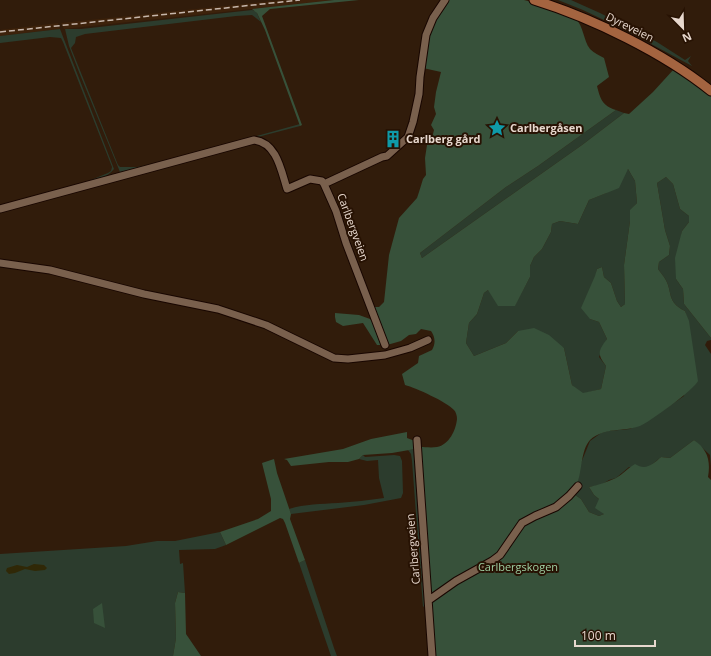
<svg xmlns="http://www.w3.org/2000/svg" width="711" height="656" font-family="'Open Sans',sans-serif">
<style>
.built{fill:#3d220b}
.green{fill:#2c3c2d}
.forest{fill:#37513a;fill-rule:evenodd}
.sand{fill:#302807}
.lines{fill:none;stroke-linecap:round;stroke-linejoin:round}
.minor-casing{stroke:#180600;stroke-width:9}
.major-casing{stroke:#180600;stroke-width:11}
.minor{stroke:#79604d;stroke-width:7}
.major{stroke:#a46440;stroke-width:9}
.rail{stroke:#c6b6ab;stroke-width:1.5;stroke-dasharray:6 3;stroke-linecap:butt}
.labels{text-anchor:middle;stroke-width:4;stroke-linejoin:round;paint-order:stroke}
.street-label{font-size:11px;fill:#e7d8ce;stroke:#271203}
.poi-label{font-size:11px;font-weight:bold;fill:#e7d8ce;stroke:#271203;text-anchor:start}
.park-label{font-size:11px;fill:#9ecfa3;stroke:#271203}
</style>
<rect width="100%" height="100%" fill="#311c0b"/>
<!-- built -->
<path class="built" d="M282,0h52l-270,29 -3,-6z
M58,23l2,6 -60,7v-6z"/>
<!-- green -->
<path class="green" d="M558,0h13l29,13 57,29 28,18 6,-4 -3,5 4,5 -65,-35 -44,-21z
M252,10l4,1 5,11 -9,-7 -16,1 -151,18 -9,3 -1,6 -4,5 47,117 2,2h17l32,-7 131,-36v2l-164,43 -16,3 -41,-100 -10,-26 -4,-17h16z
M60,29l54,140c-7,9 -18,11 -28,13l22,-9 3,-2 1,-4 -49,-125 -2,-4 -11,-1 -50,6v-7z
M616,110l8,3 -42,32 -160,113 -2,-5 86,-66 32,-21z
M628,169l7,12 2,22 -7,8v10l-6,44 1,39 -4,3 -4,-6 -6,-18 -7,-6 -2,-10 -5,2 -7,50 9,3 8,17 -8,18 7,9 -5,23 -19,5 -10,-9 -8,-37 -46,-17 -12,12 -32,13 -8,-13 3,-20 8,-9 7,-21 4,-3 27,15 15,-28v-11l4,-9 8,-8 9,-17 1,-8 8,-3 18,3 11,-24 17,-7z
M666,177l7,7 7,25 9,7v6l-7,9 -6,48 7,10 1,15 27,34v2l-4,1 -2,4 6,9v112l-1,-11 -16,-15 -24,18 -9,-1 -12,10h-20l-13,11 -7,2 -8,5 -12,2 5,8 5,4 5,15 -5,2 -10,-4 -8,-13 -10,-7 6,-10 4,-19 9,-22 11,-8 7,-2 22,-2 35,-20 19,-13c3,-28 11,-58 1,-85 -20,-10 -11,-19 -21,-34 -2,-3 -4,-5 -6,-8l1,-7 10,-7 1,-9 -5,-16 -8,-47z
M415,449l11,155 -3,3 -11,-146 -1,-7 -3,-4z
M363,455l2,2 29,-2 6,1 2,5 1,32 -2,5 -37,7 -73,9 -2,-5c16,-5 32,-5 49,-6 15,-1 31,-3 46,-5l-5,-20 -1,-18 -11,1 -8,-2z
M220,532l6,13 -11,4 -36,1 1,14 3,-1 2,30 -7,-1 -3,11 1,35 -3,18h-173v-102l126,-8 31,-5h18z
M305,560l29,88 3,8h-6l-32,-93z"/>
<!-- forest -->
<path class="forest" d="M334,0h25l-89,9 -8,7 40,109 -2,1 -35,-96 -8,-17 -5,-4z
M448,0h76l23,6 28,12c9,8 8,22 15,31 4,4 9,6 14,9l5,19 -12,9c3,12 5,20 19,24l-78,56 -32,21 -86,66 2,5 160,-113 42,-32 5,1 24,-22 21,-23 37,26v243l-27,-34 -1,-15 -7,-10 -1,-21 7,-27 7,-9v-6l-9,-7 -7,-25 -7,-7 -9,6 8,47 5,16 -1,9 -10,7 -1,7c2,3 4,5 6,8 10,15 1,24 21,34l4,10 9,60c-3,8 -50,42 -58,45 -17,6 -36,1 -50,14 -9,10 -8,30 -12,41 -2,4 -5,8 -7,11l10,7 8,13 10,4 5,-2 -9,-6 4,-9 -5,-4 -5,-8c10,-2 18,-5 27,-9 7,-4 12,-10 19,-14 11,7 18,0 26,-7l9,1 24,-18c13,9 17,20 14,37l3,3v176h-276l-15,-209c5,0 11,1 17,0 12,-2 19,-17 20,-28 0,-3 -1,-7 -3,-9 -7,-8 -38,-22 -49,-25l-3,-11 16,-11 1,-7 13,-6c4,-7 3,-13 -1,-19l-10,-2 -5,5 -7,1 -8,6 -14,4h-10l-14,-22 -20,3 -7,-4 -1,-5v-4l24,2 11,4 5,5 -1,-17h5l5,-5 5,-47 10,-37 18,-20 2,-6 4,-13 3,-4 -1,-17 2,-13 5,-7 2,-8 -3,-5 5,-11 -2,-7 2,-15 5,-20 -18,-4 1,-14 9,-32zM628,169l7,12 2,22 -7,7v11l-6,44 1,39 -4,3 -4,-6 -6,-18 -7,-6 -2,-10 -5,2 -2,7 -14,32 9,11 9,3 8,17c-9,12 -10,15 -1,27l-5,23 -18,4 -11,-8 -8,-37 -15,-13 -15,-7 -16,3 -12,12 -32,13 -8,-13 3,-20 8,-9 7,-21 4,-3 10,16h17l15,-29v-11l4,-9 8,-8 9,-17 1,-8 8,-3 18,3 11,-24 30,-12z
M407,432v6l8,3v8l-23,4 -29,2 -4,4 -11,3h-19l-38,4 -4,-6 -3,-1 59,-10 28,-10z
M274,459l3,14 14,41 -1,5 15,41 -6,3 -14,-40 -2,-4 -3,-1 -54,27 -6,-13 38,-13 13,-8v-12l-9,-36z
M178,592l7,1 1,41 15,22h-28l3,-18 -1,-35z
M102,603l3,25 -11,-5 -1,-14z"/>
<!-- sand -->
<path class="sand" d="M34,564l10,1 3,3 -2,2 -10,1 -10,-2 -10,4 -6,1 -3,-3 1,-3 10,-3 10,2z"/>
<g class="lines">
<!-- minor casing -->
<g class="minor-casing">
<path id="minor" d="M324,184l58,-27 5,-1 21,-19 5,-15 6,-28 1,-17 6,-42 7,-17 12,-18
M0,209l254,-69c23,3 27,30 33,49l23,-10 12,2 2,3 12,27 10,32 39,102
M0,263l50,7 94,24 74,15 48,16 68,33 14,1 37,-4 25,-7 18,-8
M417,440l15,216
M429,600l27,-19 36,-20 8,-6 22,-32 13,-7 21,-9 13,-11 9,-10"/>
</g>
<!-- major casing -->
<g class="major-casing">
<path id="major" d="M534,0c58,18 130,53 177,91"/>
</g>
<!-- minor -->
<use href="#minor" class="minor"/>
<!-- major -->
<use href="#major" class="major"/>
<!-- rail -->
<path class="rail" d="M0,32l300,-32"/>
</g>
<!-- icons -->
<defs>
<g id="sight-bare" transform="scale(1.38)"><path d="M0-6L1.8-2.2L6-1.7L2.9 1.2L3.7 5.4L0 3.3L-3.7 5.4L-2.9 1.2L-6-1.7L-1.8-2.2Z" fill="#0f9aa8" stroke="#271203" stroke-width="2.5" paint-order="stroke"/></g>
<g id="building-bare" transform="scale(1.38)"><path d="M-4-6H4V6H1V3H-1V6H-4ZM-2.5-4.3h1.7v1.8h-1.7ZM.8-4.3h1.7v1.8H.8ZM-2.5-1h1.7V.8h-1.7ZM.8-1h1.7V.8H.8Z" fill="#0f9aa8" stroke="#271203" stroke-width="2.5" paint-order="stroke"/></g>
</defs>
<g fill-rule="evenodd">
<use href="#sight-bare" x="497" y="128"/>
<use href="#building-bare" x="393" y="139"/>
</g>
<g class="labels">
<!-- street labels -->
<g class="street-label">
<text transform="translate(630 27) rotate(26)" y="4">Dyreveien</text>
<text transform="translate(353 227) rotate(70)" y="4">Carlbergveien</text>
<text transform="translate(413 549) rotate(-95)" y="4">Carlbergveien</text>
</g>
<!-- poi labels -->
<g class="poi-label">
<text x="510" y="132">Carlbergåsen</text>
<text x="406" y="143">Carlberg gård</text>
</g>
<!-- park labels -->
<g class="park-label">
<text x="518" y="571">Carlbergskogen</text>
</g>
</g>
<!-- north arrow -->
<g transform="translate(683 28) rotate(157)" stroke="#271203" stroke-width="3" paint-order="stroke">
<path d="M0-3L7 15L0 10L-7 15Z" fill="#e7d8ce"/>
<text y="-6" font-size="11" font-weight="bold" text-anchor="middle" fill="#e7d8ce">N</text>
</g>
<!-- scale -->
<path d="M575 640v6h80v-6" fill="none" stroke="#e7d8ce" stroke-width="2"/>
<text x="581" y="640" font-size="12" fill="#e7d8ce" stroke="#271203" stroke-width="3" paint-order="stroke">100 m</text>
</svg>
